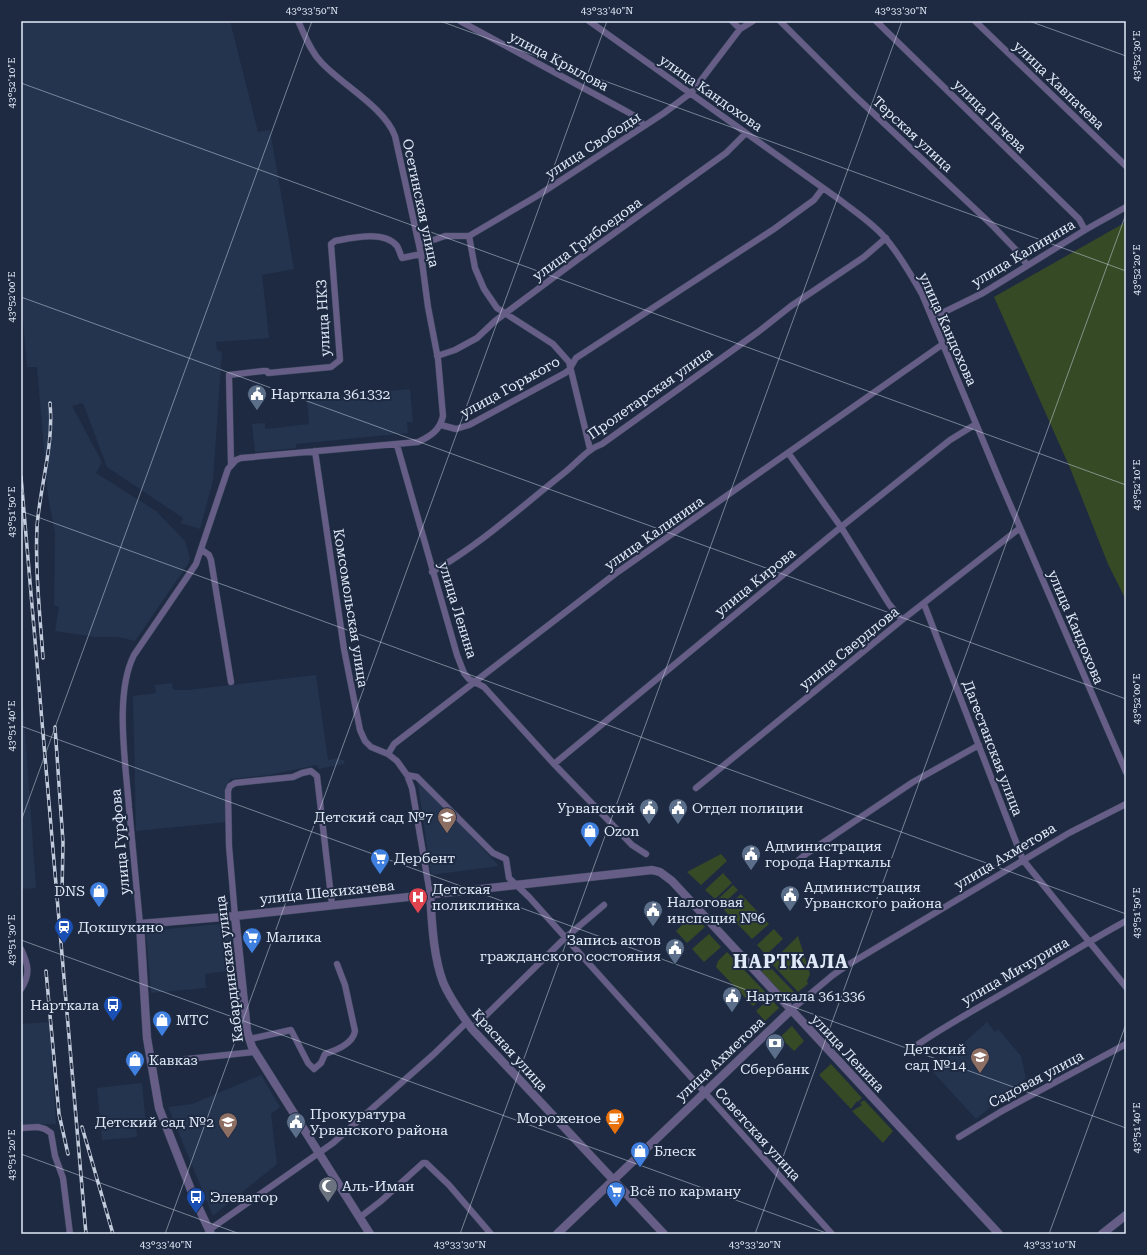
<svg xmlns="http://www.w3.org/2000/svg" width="1147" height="1255" font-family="'Roboto Serif',serif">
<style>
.built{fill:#24344f}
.green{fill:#364a26}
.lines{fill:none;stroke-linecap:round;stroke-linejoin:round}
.minor-casing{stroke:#39455b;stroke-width:7}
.tertiary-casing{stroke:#39455b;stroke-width:9}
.minor{stroke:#665e86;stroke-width:6}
.tertiary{stroke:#665e86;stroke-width:8}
.rail-casing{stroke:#c2cbdc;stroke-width:3.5}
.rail{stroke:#1e2a41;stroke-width:2;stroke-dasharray:6;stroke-linecap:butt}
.ticks{fill:none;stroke:#e1eaf9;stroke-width:1;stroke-opacity:0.45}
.labels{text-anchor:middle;stroke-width:4;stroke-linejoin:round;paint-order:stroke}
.street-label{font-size:14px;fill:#e1eaf9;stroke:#1e2a41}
.poi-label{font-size:14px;fill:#e1eaf9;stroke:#1e2a41;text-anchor:start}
.district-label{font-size:18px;font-weight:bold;letter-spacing:1px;fill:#e1eaf9;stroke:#1e2a41}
.neatline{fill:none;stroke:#e1eaf9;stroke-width:1.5}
.ticks-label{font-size:10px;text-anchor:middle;fill:#e1eaf9}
</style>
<rect width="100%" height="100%" fill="#1e2a41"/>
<!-- built -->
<path class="built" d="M21,21h209l28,111 12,-2 24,139 -32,6 7,63 -53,4 1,8 5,2 -9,129 -13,48 -19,-6 2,-5 -76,-51 -24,-64 -11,3 30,56 -6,11 60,38 29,30 5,17 -2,6 -53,77 -17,-4h-23l-40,-6 4,-24 -5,-2 1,-72 -7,-37 -11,-129h-10l-6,-71z
M410,389l3,33h-6l1,11 -112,11v4l-41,4 -3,-28 13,-1v6l44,-5 -2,-25z
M21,675l15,213 -15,1z
M316,675l12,85 11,-2 2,2h3l1,4 -27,5 -1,-4 -48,10 -38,4 -5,8 1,35 -91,9 -3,-135 23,-3 -1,-8 17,-2 1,7h15z
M418,783l21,19 60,64 -68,9z
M230,923l5,47 -30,4 1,14 -55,5 -5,-62z
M49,1022l7,102 -35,1v-101z
M987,1022l8,10 3,-3 23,27 5,22 -50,41 -44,-48z
M261,1075l19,32 -9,7 6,50 -64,52 -45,-109 24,-3z
M142,1083l4,42 -10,1 1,11 -35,3 -5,-52z"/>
<!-- green -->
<path class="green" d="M1126,222v378l-18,-36 -38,-96 -76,-171z
M721,854l6,7 -26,24 -14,-13z
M723,873l9,10 -17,16 -10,-9z
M733,885l5,5 -17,16 -5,-5z
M741,894l28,30 -17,15 -28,-29z
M693,914l12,13 -18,16 -11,-12z
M774,929l9,10 -17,16 -9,-10z
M709,934l12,13 -17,15 -12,-13z
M798,936l12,38 -3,7 1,3 -10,8 -27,-29z
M727,952l40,42 -14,12 -37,-39 2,-6z
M768,965l28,29 -8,7 -27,-29z
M770,998l9,10 -14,13 -9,-10z
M792,1026l12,15 -10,10 -14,-14z
M831,1064l31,34 -4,4 -1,-1 -6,8 -32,-34z
M864,1100l29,31 -10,12 -31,-32 10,-6 -2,-2z"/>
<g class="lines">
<!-- minor casing -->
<g class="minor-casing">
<path id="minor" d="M460,21l164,89 9,5 11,10
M589,21l251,179c15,12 34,24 46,39 14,16 25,36 36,55l77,185 127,293
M732,21l8,8
M780,21l74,74 138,130 26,27 9,13
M876,21l203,198 6,11
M975,21l151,145
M469,236l6,32 9,21 13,19 56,36 16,18 21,87
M419,245l26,-9h24l68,-40 127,-83 28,-21 48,-63 13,-8
M932,318l51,-25 102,-63 41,-23
M437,356l18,-6 22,-12 18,-17 82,-61 149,-107 20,-20
M441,425l15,4 13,-4 96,-52 4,-3 7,-12 198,-129 40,-29 9,-12
M397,445l60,210 7,18 5,6 15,8 70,77 78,81 14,9
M315,451l29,198 16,81 5,11 6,6 17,7 9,7 10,14 5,13 18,106
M789,454l52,73 48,77 13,16
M231,464l-2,-89 34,-4h4l1,2 63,-6 9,-7 -9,-116 4,-3c17,-3 49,-11 62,5 2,3 3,8 5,12l19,-4
M202,550l7,5 2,5 20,122
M432,572c48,-27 89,-65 132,-99 13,-10 23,-24 38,-29l156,-112 33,-26 73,-49 22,-19
M924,604l99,256 103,127
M388,754l6,-10 221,-170 328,-230
M554,764l287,-237 109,-87 26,-16
M407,775l10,2 76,76 13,6 3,19 20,19 303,337
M696,788l206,-168 118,-92
M794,864l12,-10 107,-72 66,-37
M235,916l-6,-70 -1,-55 2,-5 5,-3 58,-6 9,-4 9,-2 6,5 15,129
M140,924c-4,-39 -7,-77 -11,-116 -3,-43 -15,-114 5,-153l62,-91 32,-95 8,-9 5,-2 177,-16c13,-6 22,-12 25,-26l-5,-57 -10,-52 -7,-53 -26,-118c-11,-29 -53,-51 -74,-74 -11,-11 -16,-27 -23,-41
M21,949c7,15 10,25 0,40
M791,1010l42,-35 13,-9 223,-133 57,-29
M472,1029l93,-91 39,-33
M250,1039l41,-9 17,33 6,6 7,-6 4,-9c11,-4 28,-10 30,-23l-10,-46 -8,-21
M917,1045c31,-21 63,-38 95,-57 38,-22 75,-46 114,-67
M150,1063l104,-11
M21,1128l17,-1 7,2 6,4 4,23 8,22 7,56
M959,1137l43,-26 124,-67
M359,1218l22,-17 42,-38h3l23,22 42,49
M209,1230l124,-87 101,-89 33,-32"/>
</g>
<!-- tertiary casing -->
<g class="tertiary-casing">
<path id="tertiary" d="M430,894c2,28 3,61 13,88 7,17 19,33 29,47l192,205
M235,916l12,115 5,16 118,187
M211,1234l-16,-34 -36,-92 -12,-70 -7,-114 95,-8 417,-46 8,2 12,9 327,353
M557,1234l234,-224
M1102,1234l24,-19"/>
</g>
<!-- minor -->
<use href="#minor" class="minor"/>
<!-- tertiary -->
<use href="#tertiary" class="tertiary"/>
<!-- rail casing -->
<g class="rail-casing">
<path id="rail" d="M21,477l65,757
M43,658c-3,-43 -8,-88 -6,-131 3,-42 17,-81 13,-124
M55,727l8,115 -1,51
M46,971l13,143 9,40
M82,1127l31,107"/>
</g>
<!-- rail -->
<use href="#rail" class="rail"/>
</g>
<!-- ticks -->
<path class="ticks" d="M440,21l686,250M1029,21l97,35M21,83l1105,402M21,297l1105,402M21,511l1105,403M21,726l1105,402M21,821l291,-800M21,940l808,294M21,1154l219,80M165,1234l442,-1213M460,1234l442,-1213M755,1234l371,-1020M1049,1234l77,-210"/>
<!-- icons -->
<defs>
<g id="civic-pin" transform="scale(1)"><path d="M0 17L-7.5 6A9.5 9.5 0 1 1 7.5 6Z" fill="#5c6f8a" stroke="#1e2a41"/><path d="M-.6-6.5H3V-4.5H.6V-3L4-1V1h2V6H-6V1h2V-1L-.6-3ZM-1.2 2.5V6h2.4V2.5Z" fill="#fff"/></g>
<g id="school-pin" transform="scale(1)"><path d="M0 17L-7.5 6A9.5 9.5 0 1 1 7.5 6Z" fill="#8d6e63" stroke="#1e2a41"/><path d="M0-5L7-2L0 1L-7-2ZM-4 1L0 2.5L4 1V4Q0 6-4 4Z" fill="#fff"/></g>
<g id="shop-pin" transform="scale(1)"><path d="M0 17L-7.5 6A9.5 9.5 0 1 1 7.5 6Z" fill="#3f7fe0" stroke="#1e2a41"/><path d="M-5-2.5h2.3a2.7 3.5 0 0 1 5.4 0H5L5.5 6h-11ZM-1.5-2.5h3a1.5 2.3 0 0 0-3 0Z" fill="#fff"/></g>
<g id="supermarket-pin" transform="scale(1)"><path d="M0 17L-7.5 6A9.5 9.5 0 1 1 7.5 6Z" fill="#3f7fe0" stroke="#1e2a41"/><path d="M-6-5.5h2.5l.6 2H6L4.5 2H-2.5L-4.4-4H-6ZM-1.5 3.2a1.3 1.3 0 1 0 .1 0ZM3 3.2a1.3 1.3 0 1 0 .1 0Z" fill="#fff"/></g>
<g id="hospital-pin" transform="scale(1)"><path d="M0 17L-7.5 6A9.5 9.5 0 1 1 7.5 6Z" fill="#e0444e" stroke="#1e2a41"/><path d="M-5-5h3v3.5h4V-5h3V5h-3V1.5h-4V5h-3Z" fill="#fff"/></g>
<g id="station-pin" transform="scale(1)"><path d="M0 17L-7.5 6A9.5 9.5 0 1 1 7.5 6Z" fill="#1a4fb4" stroke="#1e2a41"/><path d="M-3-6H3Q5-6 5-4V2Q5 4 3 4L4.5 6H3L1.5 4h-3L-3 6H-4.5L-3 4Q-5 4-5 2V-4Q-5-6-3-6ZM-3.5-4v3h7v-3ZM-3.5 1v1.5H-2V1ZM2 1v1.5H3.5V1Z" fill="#fff"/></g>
<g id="bus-pin" transform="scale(1)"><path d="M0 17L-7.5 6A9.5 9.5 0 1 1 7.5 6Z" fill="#1a4fb4" stroke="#1e2a41"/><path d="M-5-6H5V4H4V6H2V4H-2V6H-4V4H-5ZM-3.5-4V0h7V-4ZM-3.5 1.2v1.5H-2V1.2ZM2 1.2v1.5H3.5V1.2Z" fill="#fff"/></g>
<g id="bank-pin" transform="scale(1)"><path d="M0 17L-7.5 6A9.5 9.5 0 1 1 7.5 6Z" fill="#5c6f8a" stroke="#1e2a41"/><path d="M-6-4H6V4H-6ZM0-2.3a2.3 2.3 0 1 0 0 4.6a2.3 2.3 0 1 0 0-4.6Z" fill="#fff"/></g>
<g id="cafe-pin" transform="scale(1)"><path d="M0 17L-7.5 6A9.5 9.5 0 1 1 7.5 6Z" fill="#e8710a" stroke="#1e2a41"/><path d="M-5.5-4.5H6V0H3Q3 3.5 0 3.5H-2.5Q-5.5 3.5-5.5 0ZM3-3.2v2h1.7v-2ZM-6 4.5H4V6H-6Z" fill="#fff"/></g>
<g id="mosque-pin" transform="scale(1)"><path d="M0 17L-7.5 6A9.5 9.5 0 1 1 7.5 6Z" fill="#6b7280" stroke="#1e2a41"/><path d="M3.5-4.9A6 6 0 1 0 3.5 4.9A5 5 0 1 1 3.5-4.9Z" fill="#fff"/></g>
</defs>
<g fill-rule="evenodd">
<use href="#civic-pin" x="257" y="394"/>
<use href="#civic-pin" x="649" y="808"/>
<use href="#civic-pin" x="678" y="808"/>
<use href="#school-pin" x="447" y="817"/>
<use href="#shop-pin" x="590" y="831"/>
<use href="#civic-pin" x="751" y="854"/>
<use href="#supermarket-pin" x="380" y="858"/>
<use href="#shop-pin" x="99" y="891"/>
<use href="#civic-pin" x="790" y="895"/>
<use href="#hospital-pin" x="418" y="897"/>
<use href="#civic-pin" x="653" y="910"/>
<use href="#station-pin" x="64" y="927"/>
<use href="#supermarket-pin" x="252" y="937"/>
<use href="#civic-pin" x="675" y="948"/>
<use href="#civic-pin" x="732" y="996"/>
<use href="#bus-pin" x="113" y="1005"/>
<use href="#shop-pin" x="162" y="1020"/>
<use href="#bank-pin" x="775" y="1043"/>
<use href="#school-pin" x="980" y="1057"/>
<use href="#shop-pin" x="135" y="1060"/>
<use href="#cafe-pin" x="615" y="1118"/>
<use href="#school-pin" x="228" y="1122"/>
<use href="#civic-pin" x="296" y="1122"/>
<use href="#shop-pin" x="640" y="1151"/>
<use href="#mosque-pin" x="328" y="1186"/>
<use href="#supermarket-pin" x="616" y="1191"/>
<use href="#bus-pin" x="196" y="1197"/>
</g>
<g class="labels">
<!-- street labels -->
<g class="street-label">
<text transform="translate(559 61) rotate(28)" y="5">улица Крылова</text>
<text transform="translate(1059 85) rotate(44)" y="5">улица Хавпачева</text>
<text transform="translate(711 93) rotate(35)" y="5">улица Кандохова</text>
<text transform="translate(990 116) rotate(45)" y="5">улица Пачева</text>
<text transform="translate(913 134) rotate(43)" y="5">Терская улица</text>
<text transform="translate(593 145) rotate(-33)" y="5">улица Свободы</text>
<text transform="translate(421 203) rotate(78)" y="5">Осетинская улица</text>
<text transform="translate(587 239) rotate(-36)" y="5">улица Грибоедова</text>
<text transform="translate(1023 253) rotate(-31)" y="5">улица Калинина</text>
<text transform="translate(323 318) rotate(-93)" y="5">улица НКЗ</text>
<text transform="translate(948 329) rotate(66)" y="5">улица Кандохова</text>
<text transform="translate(510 387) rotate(-29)" y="5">улица Горького</text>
<text transform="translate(650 393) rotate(-35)" y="5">Пролетарская улица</text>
<text transform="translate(654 533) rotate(-35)" y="5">улица Калинина</text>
<text transform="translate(755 582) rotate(-39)" y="5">улица Кирова</text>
<text transform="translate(351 608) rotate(81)" y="5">Комсомольская улица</text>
<text transform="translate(458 610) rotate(73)" y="5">улица Ленина</text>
<text transform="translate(1076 627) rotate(67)" y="5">улица Кандохова</text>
<text transform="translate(849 648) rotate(-39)" y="5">улица Свердлова</text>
<text transform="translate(993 748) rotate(69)" y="5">Дагестанская улица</text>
<text transform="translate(120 842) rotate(-95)" y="5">улица Гурфова</text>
<text transform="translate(1005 856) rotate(-31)" y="5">улица Ахметова</text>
<text transform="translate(327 892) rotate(-6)" y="5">улица Шекихачева</text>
<text transform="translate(229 969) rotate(-97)" y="5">Кабардинская улица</text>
<text transform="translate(1015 971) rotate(-30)" y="5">улица Мичурина</text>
<text transform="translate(510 1050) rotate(48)" y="5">Красная улица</text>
<text transform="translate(848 1053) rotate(47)" y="5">улица Ленина</text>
<text transform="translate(720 1059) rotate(-43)" y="5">улица Ахметова</text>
<text transform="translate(1036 1079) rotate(-28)" y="5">Садовая улица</text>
<text transform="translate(758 1134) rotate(48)" y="5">Советская улица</text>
</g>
<!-- poi labels -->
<g class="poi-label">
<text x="271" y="399">Нарткала 361332</text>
<text x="635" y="813" text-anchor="end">Урванский</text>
<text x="692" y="813">Отдел полиции</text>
<text x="433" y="822" text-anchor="end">Детский сад №7</text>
<text x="604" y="836">Ozon</text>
<text x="765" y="851">Администрация<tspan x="765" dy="16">города Нарткалы</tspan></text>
<text x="394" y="863">Дербент</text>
<text x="804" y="892">Администрация<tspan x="804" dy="16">Урванского района</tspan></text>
<text x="432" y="894">Детская<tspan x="432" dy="16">поликлинка</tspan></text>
<text x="85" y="896" text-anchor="end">DNS</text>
<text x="667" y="907">Налоговая<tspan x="667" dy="16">инспеция №6</tspan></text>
<text x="78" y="932">Докшукино</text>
<text x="266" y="942">Малика</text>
<text x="661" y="945" text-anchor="end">Запись актов<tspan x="661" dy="16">гражданского состояния</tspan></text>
<text x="746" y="1001">Нарткала 361336</text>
<text x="99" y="1010" text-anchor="end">Нарткала</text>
<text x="176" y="1025">МТС</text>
<text x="966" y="1054" text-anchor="end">Детский<tspan x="966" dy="16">сад №14</tspan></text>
<text x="149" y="1065">Кавказ</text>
<text x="775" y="1074" text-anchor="middle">Сбербанк</text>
<text x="310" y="1119">Прокуратура<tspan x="310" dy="16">Урванского района</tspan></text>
<text x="601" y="1123" text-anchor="end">Мороженое</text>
<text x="214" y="1127" text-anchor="end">Детский сад №2</text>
<text x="654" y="1156">Блеск</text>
<text x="342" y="1191">Аль-Иман</text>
<text x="630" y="1196">Всё по карману</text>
<text x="210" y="1202">Элеватор</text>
</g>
<!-- district labels -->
<g class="district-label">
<text x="791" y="968">НАРТКАЛА</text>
</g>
</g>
<!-- border -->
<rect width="1147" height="1255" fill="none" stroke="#1e2a41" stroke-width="44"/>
<rect x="22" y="22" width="1103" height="1211" class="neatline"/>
<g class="ticks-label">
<text x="312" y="14">43°33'50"N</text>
<text x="607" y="14">43°33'40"N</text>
<text x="901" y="14">43°33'30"N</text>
<text transform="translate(1136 56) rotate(-90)" y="4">43°52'30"E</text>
<text transform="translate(11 83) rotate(-90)" y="4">43°52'10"E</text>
<text transform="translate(1136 270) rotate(-90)" y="4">43°52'20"E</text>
<text transform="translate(11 297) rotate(-90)" y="4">43°52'00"E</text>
<text transform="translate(1136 485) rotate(-90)" y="4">43°52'10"E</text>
<text transform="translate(11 512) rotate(-90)" y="4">43°51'50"E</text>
<text transform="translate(1136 699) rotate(-90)" y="4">43°52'00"E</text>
<text transform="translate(11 726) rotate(-90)" y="4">43°51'40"E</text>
<text transform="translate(1136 913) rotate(-90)" y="4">43°51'50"E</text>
<text transform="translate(11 940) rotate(-90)" y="4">43°51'30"E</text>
<text transform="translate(1136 1128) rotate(-90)" y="4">43°51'40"E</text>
<text transform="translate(11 1155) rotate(-90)" y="4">43°51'20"E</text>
<text x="166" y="1248">43°33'40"N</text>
<text x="460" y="1248">43°33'30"N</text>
<text x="755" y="1248">43°33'20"N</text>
<text x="1050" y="1248">43°33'10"N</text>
</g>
</svg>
